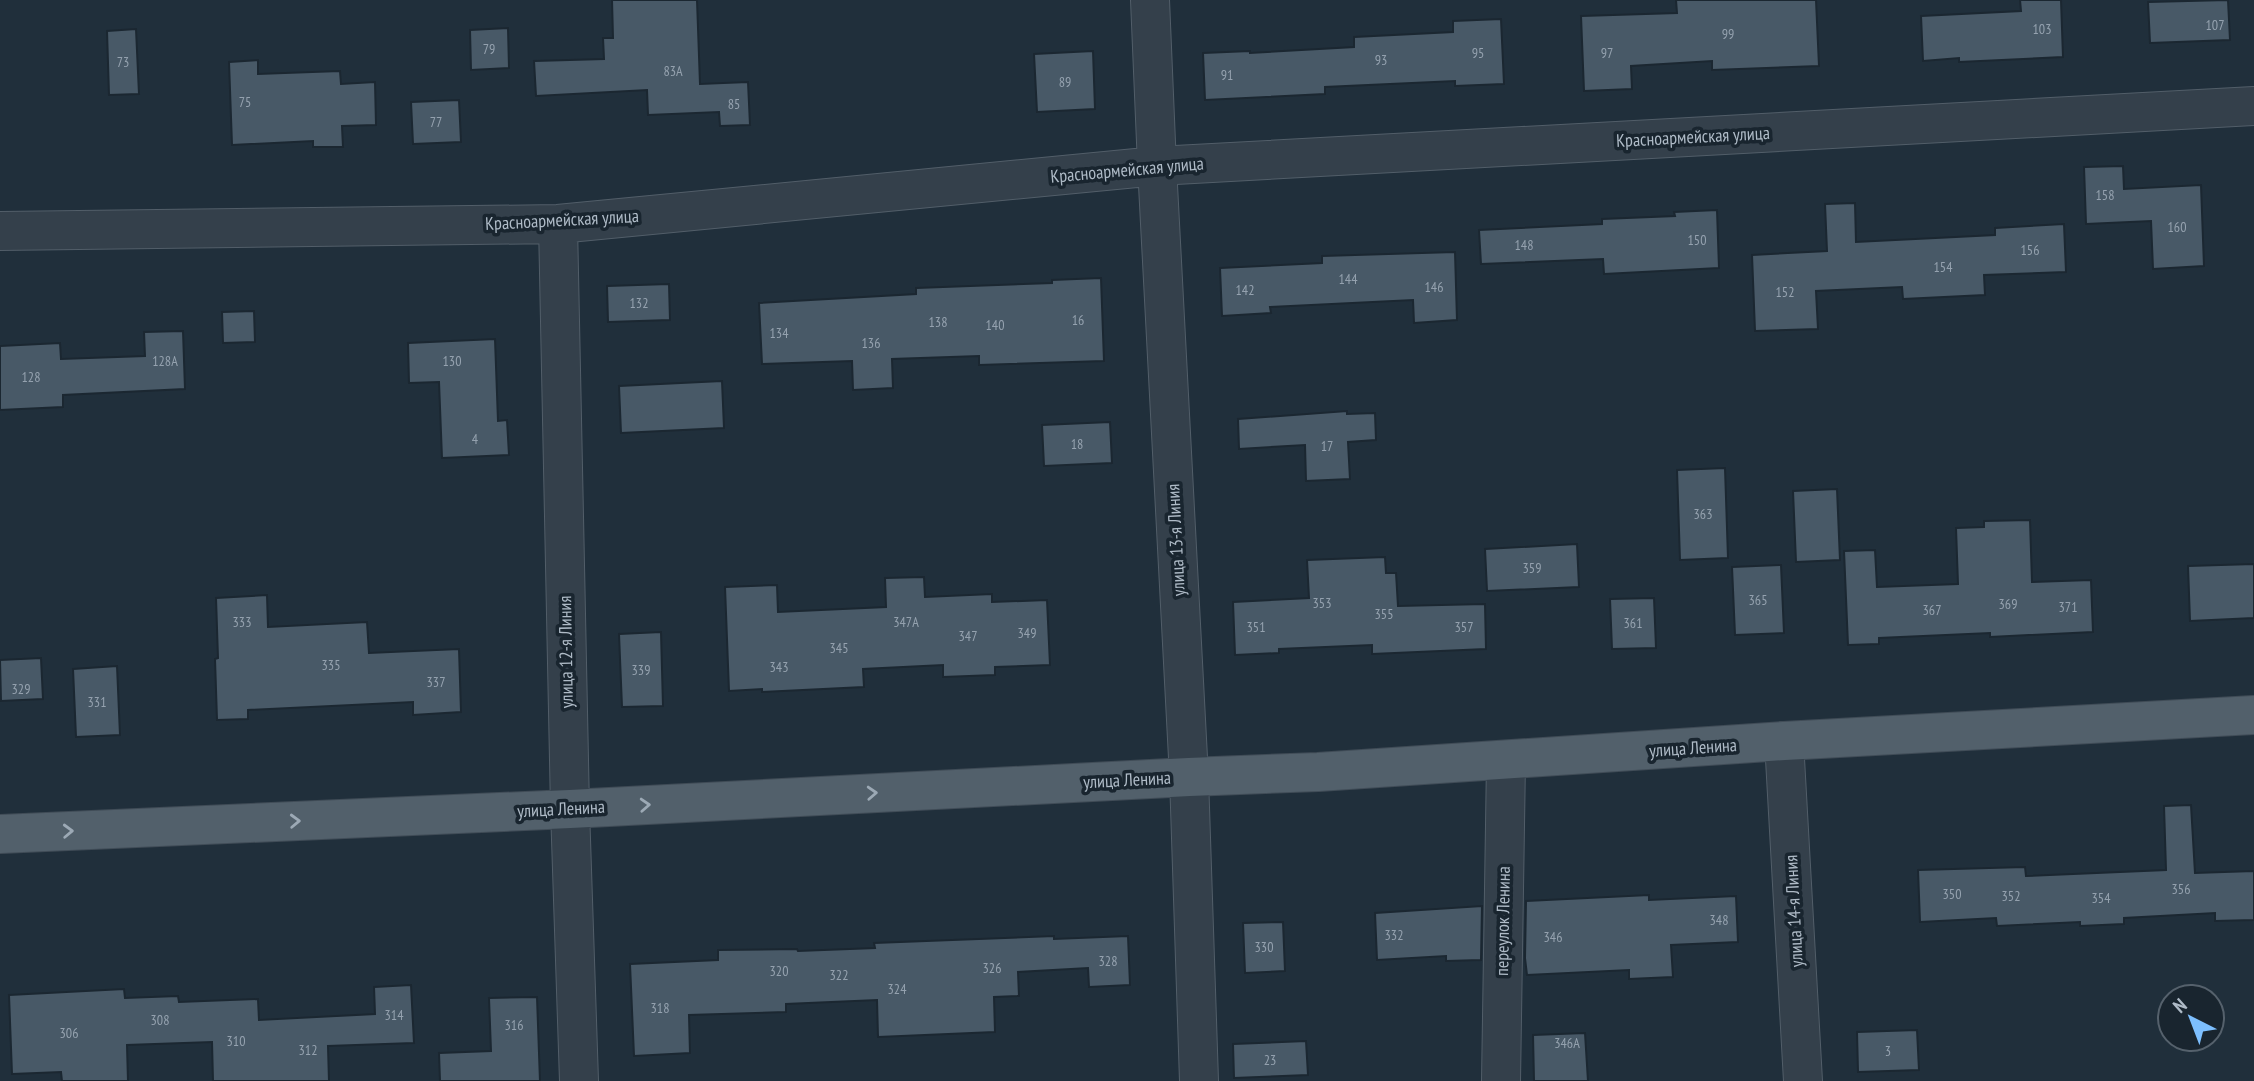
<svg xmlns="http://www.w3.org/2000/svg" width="2254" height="1081" font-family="'PT Sans Narrow',sans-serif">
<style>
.building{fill:#485967;stroke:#1b2731;stroke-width:2}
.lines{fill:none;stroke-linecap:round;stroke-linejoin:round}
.minor-casing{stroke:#525e69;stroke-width:40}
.major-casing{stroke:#404c57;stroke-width:40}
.minor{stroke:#34404b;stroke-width:38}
.major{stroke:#52606b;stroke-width:38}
.oneway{stroke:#9ca9b5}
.labels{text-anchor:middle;stroke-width:7;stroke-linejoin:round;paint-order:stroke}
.number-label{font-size:14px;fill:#95a2af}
.street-label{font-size:18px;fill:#afbbc7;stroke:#19252f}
</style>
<rect width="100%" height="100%" fill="#202f3b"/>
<!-- building -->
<path class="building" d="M612,0h85l3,84 48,-2 2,43 -30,1 -1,-14 -71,3 -1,-25 -111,6 -2,-35 70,-2 -1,-21h10z
M1676,0h140l3,66 -107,4v-9l-81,5 1,23 -48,2 -3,-75 96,-3z
M2020,0h41l2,57 -104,5v-4l-36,3 -2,-45 100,-5z
M2228,0l2,40 -80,3 -2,-41z
M1501,19l3,65 -49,2v-5l-130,6v7l-120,6 -2,-47 47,-2v2l104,-6v-10l99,-5v-11z
M508,28l1,40 -38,2 -1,-40z
M136,29l3,65 -30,1 -2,-64z
M1093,51l2,58 -58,3 -3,-58z
M258,60v14l82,-3 1,13 34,-2 1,43 -34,1 1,21h-30v-6l-81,4 -3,-83z
M459,100l2,42 -48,2 -2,-42z
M2123,166l1,23 77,-4 3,81 -51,3 -2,-48 -65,3 -2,-57z
M1855,203l1,39 139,-7v-7l69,-4 2,48 -82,3 1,20 -82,4 -1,-12 -86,4 2,38 -63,2 -3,-76 75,-4 -2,-47z
M1717,210l2,58 -115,6 -1,-15 -122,5 -2,-34 123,-6v-5l73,-3 -1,-4z
M1455,252l2,68 -43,3 -1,-23 -143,7 1,6 -49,3 -2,-48 102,-5v-7z
M1101,278l3,83 -125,4v-9l-87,3 1,29 -40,2 -1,-29 -90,3 -3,-61 157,-9v-6l136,-5v-3z
M669,284l1,36 -62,2 -1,-36z
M254,311l1,31 -32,1 -1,-31z
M183,331l2,58 -122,6v12l-63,3v-64l60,-3 1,16 84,-3 -1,-24z
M495,339l3,82 9,-1 2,35 -67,3 -3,-76 -30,1 -1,-40z
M722,381l2,47 -103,5 -2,-47z
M1347,411v3l28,-1 1,27 -28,2 2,37 -44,2 -1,-36 -66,4 -1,-30z
M1110,422l2,41 -68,3 -2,-41z
M1725,468l3,90 -48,2 -3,-90z
M1837,489l3,71 -44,2 -3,-71z
M2030,520l2,62 59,-2 2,52 -103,5v-4l-111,5v6l-31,1 -4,-94 31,-1 2,37 81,-3 -2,-56 28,-1v-6z
M1577,544l2,43 -92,4 -2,-42z
M1385,557l1,16h10l2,33 87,-2 1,45 -114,5v-9l-93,4v4l-44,2 -2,-53 76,-4 -2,-38z
M2254,564v54l-64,3 -2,-55z
M1781,565l3,68 -49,2 -3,-68z
M924,577l1,20 67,-3v8l55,-2 3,65 -55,2v8l-52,2v-12l-80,4 1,18 -102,5v-3l-33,2 -4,-104 52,-2 1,27 108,-5 -1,-29z
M267,595l1,32 99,-5 2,31 90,-4 2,63 -48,3v-13l-165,8v9l-31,1 -2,-61 3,-1 -2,-60z
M1654,598l2,50 -44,1 -2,-50z
M661,632l2,74 -41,1 -3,-73z
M41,658l2,41 -42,2 -1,-41z
M117,666l3,69 -44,2 -3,-68z
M2191,805l4,68 59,-2v49l-39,1v-8l-91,5v6l-44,2v-4l-83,4 -1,-8 -76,4 -2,-52 107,-3 1,9 140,-6 -2,-64z
M1649,895v5l87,-4 2,46 -67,3 2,32 -44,2v-9l-102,5 -2,-17 1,-57z
M1482,906l-1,54 -35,1v-5l-69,4 -2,-47z
M1283,922l2,49 -40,2 -2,-50z
M1054,936v3l74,-3 2,49 -41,2 -1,-19 -70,4 1,24 -25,1 1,35 -117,5 -1,-37 -91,4v8l-97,3 1,38 -56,3 -4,-92 88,-4v-10l79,-1 1,2 77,-3 -1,-5z
M411,985l3,58 -86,3 1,35h-116l-1,-39 -85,3 1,36h-66l-1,-9 -49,2 -3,-79 115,-6 1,9 53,-2 1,6 79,-3 1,21 116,-6 -1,-27z
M537,997l3,84h-100l-1,-28 52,-2 -2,-53z
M1917,1030l2,40 -61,2 -1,-40z
M1585,1033l3,48h-54l-1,-46z
M1306,1041l2,34 -74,3 -1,-34z"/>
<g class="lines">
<!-- minor casing -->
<g class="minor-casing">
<path id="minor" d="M1150,0l7,166 32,611 10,304
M558,224l12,585 9,272
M0,231l558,-7 599,-58 1097,-60
M1784,741l19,340
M1501,1081l5,-320"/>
</g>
<!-- major casing -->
<g class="major-casing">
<path id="major" d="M0,834l570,-25 619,-32 129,-5 466,-31 470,-26"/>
</g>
<!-- minor -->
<use href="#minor" class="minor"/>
<!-- major -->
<use href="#major" class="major"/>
</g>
<!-- one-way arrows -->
<defs><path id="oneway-chevron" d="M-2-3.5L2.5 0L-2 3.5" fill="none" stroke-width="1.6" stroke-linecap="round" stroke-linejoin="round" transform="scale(1.75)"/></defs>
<g class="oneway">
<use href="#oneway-chevron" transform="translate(872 793) rotate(-3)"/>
<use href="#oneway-chevron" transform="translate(645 805) rotate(-3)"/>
<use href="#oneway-chevron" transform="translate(295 821) rotate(-2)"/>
<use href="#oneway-chevron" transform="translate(68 831) rotate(-2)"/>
</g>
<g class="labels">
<!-- number labels -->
<g class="number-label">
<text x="2215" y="30">107</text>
<text x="2042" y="34">103</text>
<text x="1728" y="39">99</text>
<text x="489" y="54">79</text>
<text x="1478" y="58">95</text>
<text x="1607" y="58">97</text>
<text x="1381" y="65">93</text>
<text x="123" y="67">73</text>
<text x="673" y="76">83А</text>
<text x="1227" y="80">91</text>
<text x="1065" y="87">89</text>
<text x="245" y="107">75</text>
<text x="734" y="109">85</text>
<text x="436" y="127">77</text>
<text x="2105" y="200">158</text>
<text x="2177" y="232">160</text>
<text x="1697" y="245">150</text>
<text x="1524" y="250">148</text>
<text x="2030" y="255">156</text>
<text x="1943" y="272">154</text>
<text x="1348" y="284">144</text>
<text x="1434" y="292">146</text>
<text x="1245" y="295">142</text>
<text x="1785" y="297">152</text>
<text x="639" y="308">132</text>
<text x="1078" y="325">16</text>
<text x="938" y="327">138</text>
<text x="995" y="330">140</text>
<text x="779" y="338">134</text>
<text x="871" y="348">136</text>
<text x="165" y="366">128А</text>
<text x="452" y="366">130</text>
<text x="31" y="382">128</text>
<text x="475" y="444">4</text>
<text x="1077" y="449">18</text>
<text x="1327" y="451">17</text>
<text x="1703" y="519">363</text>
<text x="1532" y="573">359</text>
<text x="1758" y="605">365</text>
<text x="1322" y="608">353</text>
<text x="2008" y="609">369</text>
<text x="2068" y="612">371</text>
<text x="1932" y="615">367</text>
<text x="1384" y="619">355</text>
<text x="242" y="627">333</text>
<text x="906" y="627">347А</text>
<text x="1633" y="628">361</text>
<text x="1256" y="632">351</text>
<text x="1464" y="632">357</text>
<text x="1027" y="638">349</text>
<text x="968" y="641">347</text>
<text x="839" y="653">345</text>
<text x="331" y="670">335</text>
<text x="779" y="672">343</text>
<text x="641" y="675">339</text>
<text x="436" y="687">337</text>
<text x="21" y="694">329</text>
<text x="97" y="707">331</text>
<text x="2181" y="894">356</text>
<text x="1952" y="899">350</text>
<text x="2011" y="901">352</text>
<text x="2101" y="903">354</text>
<text x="1719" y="925">348</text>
<text x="1394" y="940">332</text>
<text x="1553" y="942">346</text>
<text x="1264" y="952">330</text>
<text x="1108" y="966">328</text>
<text x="992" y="973">326</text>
<text x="779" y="976">320</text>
<text x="839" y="980">322</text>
<text x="897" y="994">324</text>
<text x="660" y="1013">318</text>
<text x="394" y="1020">314</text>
<text x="160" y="1025">308</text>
<text x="514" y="1030">316</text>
<text x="69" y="1038">306</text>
<text x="236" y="1046">310</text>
<text x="1567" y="1048">346А</text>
<text x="308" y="1055">312</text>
<text x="1888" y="1056">3</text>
<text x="1270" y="1065">23</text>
</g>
<!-- street labels -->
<g class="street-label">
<text transform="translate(1693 137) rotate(-3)" y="6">Красноармейская улица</text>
<text transform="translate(1127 170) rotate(-5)" y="6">Красноармейская улица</text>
<text transform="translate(562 220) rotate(-3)" y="6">Красноармейская улица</text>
<text transform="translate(1176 540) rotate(-93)" y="6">улица 13-я Линия</text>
<text transform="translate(566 652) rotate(-91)" y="6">улица 12-я Линия</text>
<text transform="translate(1693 748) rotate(-4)" y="6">улица Ленина</text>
<text transform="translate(1127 780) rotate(-3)" y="6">улица Ленина</text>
<text transform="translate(561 809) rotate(-3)" y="6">улица Ленина</text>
<text transform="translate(1794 911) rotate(-93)" y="6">улица 14-я Линия</text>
<text transform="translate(1503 921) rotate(-89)" y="6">переулок Ленина</text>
</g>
</g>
<!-- north arrow -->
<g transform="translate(2191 1018) rotate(318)"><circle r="33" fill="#19252f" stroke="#55616c" stroke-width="2"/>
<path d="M0-5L12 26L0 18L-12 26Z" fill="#7dbffe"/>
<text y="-10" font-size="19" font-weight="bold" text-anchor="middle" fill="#afbbc7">N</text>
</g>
</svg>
